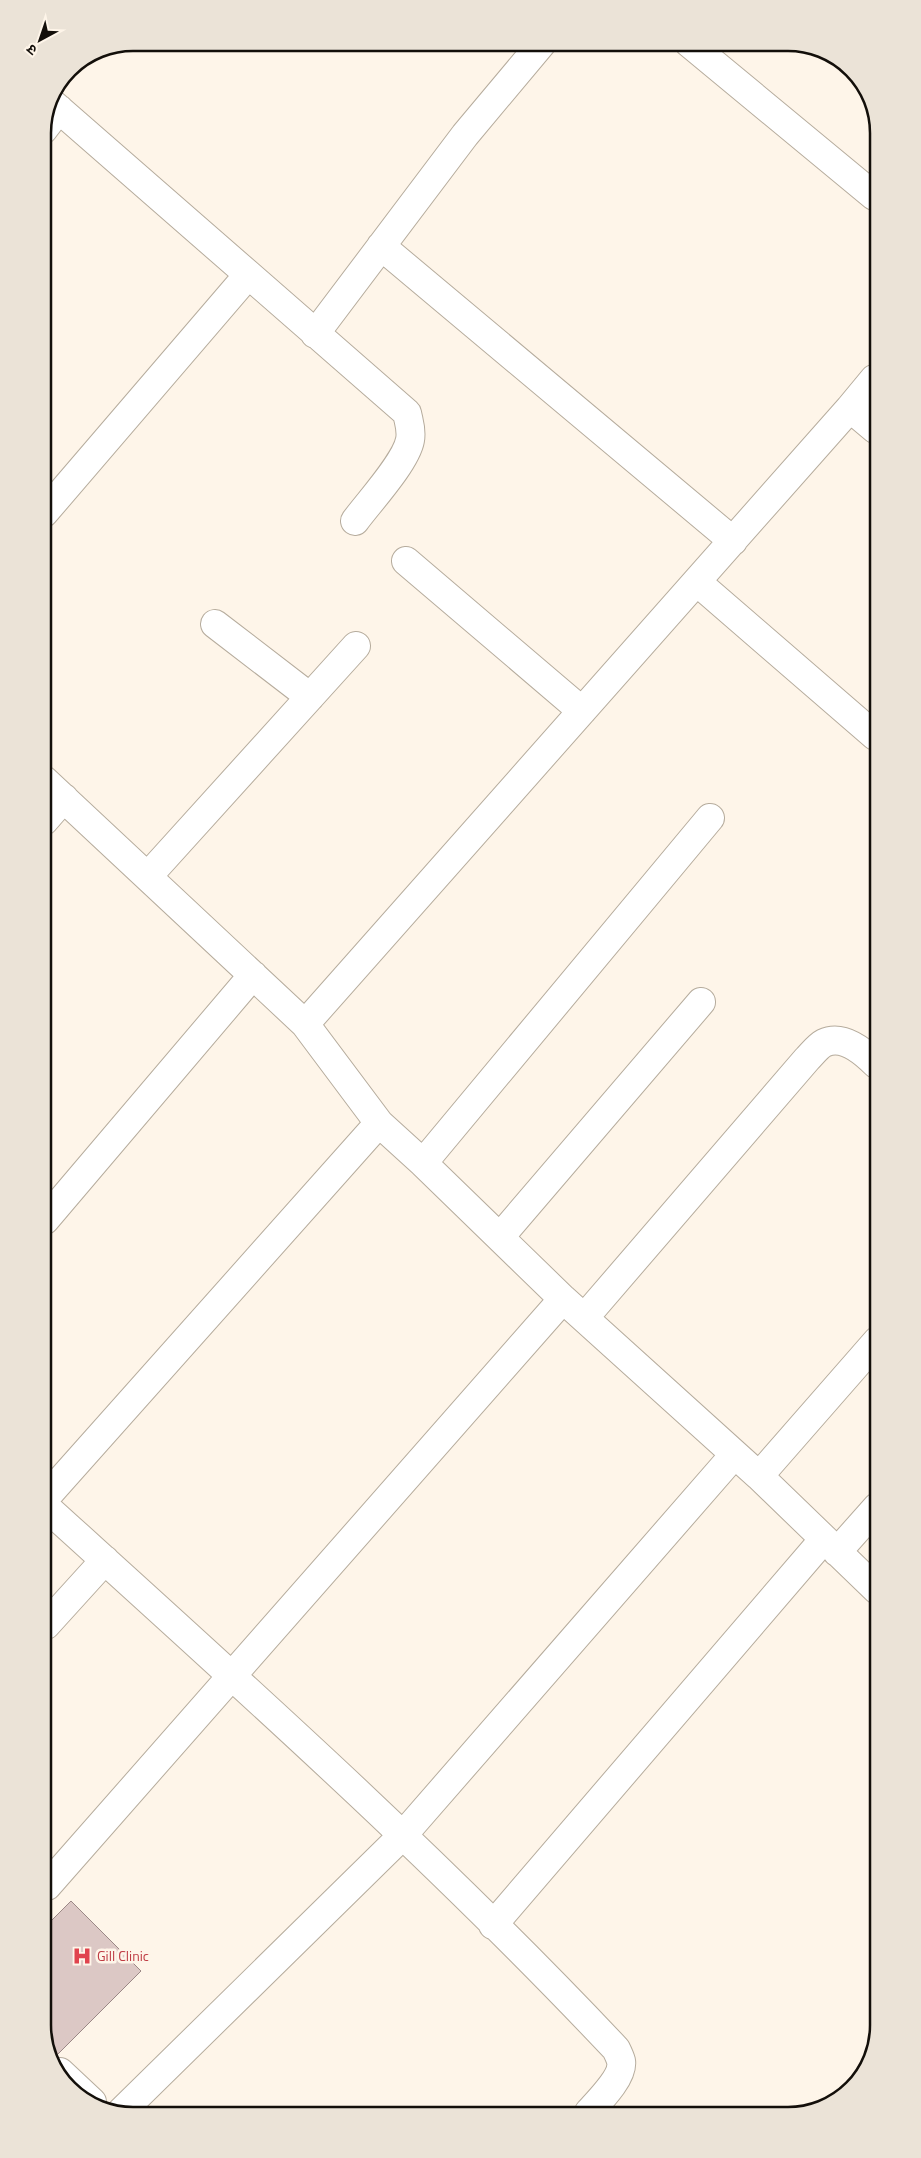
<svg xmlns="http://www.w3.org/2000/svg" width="921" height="2158" font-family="'Titillium Web','Noto Sans Devanagari',sans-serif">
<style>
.building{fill:#dcc8c5;stroke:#9b8886}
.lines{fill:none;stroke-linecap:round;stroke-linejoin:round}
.minor-casing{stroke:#b6ac9d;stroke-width:30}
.minor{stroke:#fff;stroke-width:28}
.labels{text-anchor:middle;stroke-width:5;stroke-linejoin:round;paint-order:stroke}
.health-label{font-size:14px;fill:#be3a42;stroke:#fef5e9;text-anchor:start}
.rim{fill:none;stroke:#130f0a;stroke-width:2.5}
</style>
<rect width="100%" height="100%" fill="#fef5e9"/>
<!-- building -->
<path class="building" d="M71,1901l70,70 -89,89 -5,-6v-129z"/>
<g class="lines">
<!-- minor casing -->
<g class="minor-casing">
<path id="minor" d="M689,43l185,153
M53,104l354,309c2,10 5,17 3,27 -4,22 -41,62 -55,81
M43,130l16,-21
M381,246l352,295
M315,334l150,-199 77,-92
M874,379l-24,29 25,21
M44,513l204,-238
M406,561l176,150
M697,582l178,154
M215,624l95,73
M44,780l261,244 74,99 44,40 140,136 196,177 118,114
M44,821l20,-23
M148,876l208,-230
M305,1024l545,-616
M423,1163l287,-345
M45,1220l208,-245
M500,1237l201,-235
M585,1317l222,-258c5,-5 11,-13 17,-16 19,-9 40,9 52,21
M759,1476l118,-135
M46,1497l333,-374
M46,1507c194,176 390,351 570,542 2,4 4,8 5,12 3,15 -22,40 -32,51
M837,1552l40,-45
M46,1625l59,-65
M47,1886l516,-587
M493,1925l331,-386
M60,2072l32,30
M120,2113l283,-278 331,-380"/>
</g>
<!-- minor -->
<use href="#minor" class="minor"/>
</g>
<!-- icons -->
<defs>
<g id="hospital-bare" transform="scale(1.5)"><path d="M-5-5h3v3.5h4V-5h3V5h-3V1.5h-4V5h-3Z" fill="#e0444e" stroke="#fef5e9" stroke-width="2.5" paint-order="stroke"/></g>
</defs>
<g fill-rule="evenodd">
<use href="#hospital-bare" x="82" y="1956"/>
</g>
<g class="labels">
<!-- health labels -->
<g class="health-label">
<text x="97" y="1961">Gill Clinic</text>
</g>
</g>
<!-- crop -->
<path d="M0 0H921V2158H0ZM133 51H788A82 82 0 0 1 870 133V2025A82 82 0 0 1 788 2107H133A82 82 0 0 1 51 2025V133A82 82 0 0 1 133 51Z" fill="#ebe3d7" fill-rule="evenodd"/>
<path class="rim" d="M133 51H788A82 82 0 0 1 870 133V2025A82 82 0 0 1 788 2107H133A82 82 0 0 1 51 2025V133A82 82 0 0 1 133 51Z"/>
<!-- north arrow -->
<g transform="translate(40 40) rotate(220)" stroke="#fef5e9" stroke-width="4" paint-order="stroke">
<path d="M0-4L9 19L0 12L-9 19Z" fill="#130f0a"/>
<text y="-8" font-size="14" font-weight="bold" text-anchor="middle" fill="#130f0a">उ</text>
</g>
</svg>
